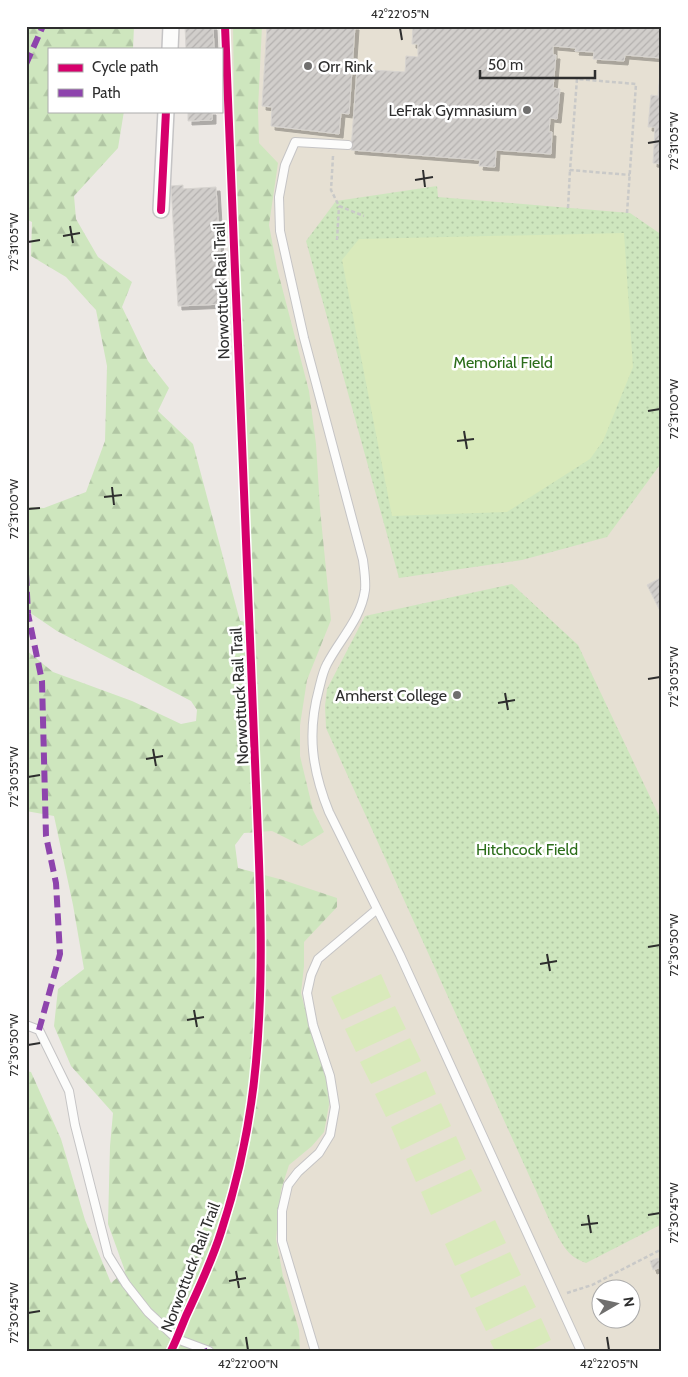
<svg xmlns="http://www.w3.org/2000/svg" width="688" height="1377" font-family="Cabin,sans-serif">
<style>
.education{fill:#e6e0d3;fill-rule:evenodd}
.forest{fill:url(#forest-firs)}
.park{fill:url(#park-dots)}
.pitch{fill:#d9eabb}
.building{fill:url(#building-hatch);stroke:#d7d4d0;filter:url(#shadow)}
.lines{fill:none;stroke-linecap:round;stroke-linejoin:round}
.lane-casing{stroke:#c5c4c5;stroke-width:10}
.street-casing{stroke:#c5c4c5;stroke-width:18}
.path{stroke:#c9c9c8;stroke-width:2.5;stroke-dasharray:4 2.5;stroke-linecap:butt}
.lane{stroke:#fcfcfb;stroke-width:8}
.street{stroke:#fcfcfb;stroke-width:15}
.quiet{stroke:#8e44ad;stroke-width:6;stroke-dasharray:12 6;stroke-linecap:butt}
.cycleway-casing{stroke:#fff;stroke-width:11}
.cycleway{stroke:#d6006c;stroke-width:8}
.ticks{fill:none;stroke:#2e2e2e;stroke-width:2}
.poi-dot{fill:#706f6e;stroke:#fff;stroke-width:2}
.labels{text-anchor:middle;stroke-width:5;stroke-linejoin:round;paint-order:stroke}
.poi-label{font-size:16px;fill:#2e2e2e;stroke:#fff;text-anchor:end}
.street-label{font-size:16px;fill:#2e2e2e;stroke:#fff}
.park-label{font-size:16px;fill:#2c6e1b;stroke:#fff}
.neatline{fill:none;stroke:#2e2e2e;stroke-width:2}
.ticks-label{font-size:12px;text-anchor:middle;fill:#2e2e2e}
</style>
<defs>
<pattern id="forest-firs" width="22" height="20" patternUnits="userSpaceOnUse" patternTransform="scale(1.25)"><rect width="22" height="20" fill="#cee6be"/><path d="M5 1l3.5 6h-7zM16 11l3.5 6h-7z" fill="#b1c6a4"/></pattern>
<pattern id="park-dots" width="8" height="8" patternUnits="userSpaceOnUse" patternTransform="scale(1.25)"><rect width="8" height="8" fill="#cee6be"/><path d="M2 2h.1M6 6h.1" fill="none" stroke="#b1c6a4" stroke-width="1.8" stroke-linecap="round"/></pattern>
<pattern id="building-hatch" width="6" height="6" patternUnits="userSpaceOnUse" patternTransform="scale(1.25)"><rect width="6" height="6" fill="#d1cecb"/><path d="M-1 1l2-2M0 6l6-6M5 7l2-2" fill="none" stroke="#b4b1af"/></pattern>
<filter id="shadow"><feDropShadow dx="4" dy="4" stdDeviation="0" flood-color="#0004"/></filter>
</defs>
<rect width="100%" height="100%" fill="#ece8e4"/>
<!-- education -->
<path class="education" d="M225,26h437v1325h-492l91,-450zM600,1290h30v30h-30z"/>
<!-- forest -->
<path class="forest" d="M26,26h108l-1,23h-84v62h75l-6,37 -44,48 2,23 22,38 34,25 -10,25 26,54 21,27 -11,23 35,33 47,177 15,3 -19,-410 -3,-188h29l-4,83 1,34 19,20 -9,62 8,43 32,123 7,53 4,65 11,111 -24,60 -7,45v31l13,54 11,22 -22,14 -30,-15 -28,2 -9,12 3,23 45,12 54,18v9l-33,35v24l-3,27 3,12 23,62 2,38 -5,27 -12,14 -23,19 -8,25 -5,49 7,37 16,54 1,21h-274v-280l5,1 30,67 24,81 26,63 14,-12 -17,-47 2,-78 3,-33 -42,-47 -17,-40 4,-37 26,-20 -11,-64 -19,-89 -28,-5v-161l27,22 79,29 49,23 15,-3 1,-11 -6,-9 -134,-70 -31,-21v-103l18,1 42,-16 19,-51 2,-75 -11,-56 -30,-33 -35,-21 1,-34 -6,-3z"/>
<!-- park -->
<path class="park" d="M437,186l1,11 192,16 32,22v227l-55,75 -85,23 -123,18 -93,-337 30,-40z
M512,584l66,61 84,177v402l-76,39c-20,-7 -24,-20 -34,-37l-226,-498 -1,-22 2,-17 38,-73z"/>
<!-- pitch -->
<path class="pitch" d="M624,233l9,134 -30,74 -13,18 -83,53 -115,4 -50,-256 17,-21z
M381,974l10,23 -49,23 -11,-23z
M395,1006l11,23 -50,23 -11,-23z
M410,1038l11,23 -50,23 -11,-22z
M426,1071l10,23 -50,23 -11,-23z
M441,1103l10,23 -50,24 -10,-23z
M456,1136l10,23 -50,23 -10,-23z
M471,1169l11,22 -51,24 -10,-23z
M495,1220l11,23 -51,23 -10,-22z
M510,1252l11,23 -50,23 -11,-23z
M525,1285l11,22 -50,24 -11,-23z
M541,1318l10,22 -22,11h-34l-5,-10z"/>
<!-- building -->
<path class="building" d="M185,26h28l1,23h-28z
M267,26h88l-6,88 -8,-1 -2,21 -68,-8 1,-19 -10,-1z
M413,26h249v138l-9,-1 2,-36h-7l3,-32 7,1 3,-38 -36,-3 -1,6 -31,-2 1,-7 -19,-1 1,-3 -23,-2v9h3l-3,33 7,1 -3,30 -7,-1 -1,14h3l-1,22 -55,-4 -1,17 -16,-1 1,-6 -129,-10 6,-81 48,3 1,-16 12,1v-13h-6z
M188,111h24v9l-24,1z
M183,185v4l33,-2 7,117 -45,2 -7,-120z
M662,577v38l-15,-30z
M658,1258l3,9 -8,3 -3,-9z"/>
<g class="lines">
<!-- lane casing -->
<g class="lane-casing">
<path id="lane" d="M348,145l-53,-3 -10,23 -6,32 1,34 24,107 59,222c1,9 3,20 2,30 -4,29 -25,49 -38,74 -4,7 -6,17 -8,25 -12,44 -7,81 10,123l71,143 181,396
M26,1025l13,5 30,61 6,34 33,130 18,29 22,28 29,27 32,12
M315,1351l-33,-110v-30l6,-26 10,-13 21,-19 11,-18 5,-28 -5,-31 -17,-51 -6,-32 4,-18 7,-16 58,-49"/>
</g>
<!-- street casing -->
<g class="street-casing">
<path id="street" d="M170,49l1,-23
M161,210l5,-99"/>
</g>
<!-- path -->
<path class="path" d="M333,156l-2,34 8,16 25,10
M568,208l2,-38
M627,213l9,-129 -59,-5 -7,91 60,5
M337,240l2,-34
M567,1293l25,-8 70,-36"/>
<!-- lane -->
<use href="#lane" class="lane"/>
<!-- street -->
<use href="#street" class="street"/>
<!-- quiet -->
<path class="quiet" d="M26,64l17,-38
M26,574l2,40 14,67 4,155 10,47 4,71 -21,76
M204,1349l1,2"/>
<!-- cycleway casing -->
<g class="cycleway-casing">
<path id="cycleway" d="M161,210l5,-99
M171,1351c6,-12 10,-23 15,-35 13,-28 26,-55 35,-84 18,-55 30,-113 35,-170 7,-76 5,-152 2,-227l-33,-809"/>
</g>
<!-- cycleway -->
<use href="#cycleway" class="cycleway"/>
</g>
<!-- ticks -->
<path class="ticks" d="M400,28l2,12M648,143l12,-2M423,170l2,17M415,180l18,-3M70,226l3,17M63,236l17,-3M28,242l12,-2M648,411l12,-2M464,431l3,18M457,441l17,-2M112,487l2,18M104,497l18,-2M28,509l12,-1M648,679l12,-2M505,693l3,17M498,703l17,-3M153,749l3,17M146,759l17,-3M28,777l12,-2M648,947l12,-2M547,954l3,17M540,964l17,-3M194,1010l3,17M187,1020l17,-3M28,1045l12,-2M588,1215l3,18M648,1215l12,-2M581,1225l17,-2M236,1271l3,17M229,1281l17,-3M28,1313l12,-2M246,1337l2,13M607,1337l2,13"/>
<!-- markers -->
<g class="poi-dot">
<circle cx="308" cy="66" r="5"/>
<circle cx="527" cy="110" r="5"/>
<circle cx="457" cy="695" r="5"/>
</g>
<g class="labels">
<!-- poi labels -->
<g class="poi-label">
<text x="318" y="72" text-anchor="start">Orr Rink</text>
<text x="517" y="116">LeFrak Gymnasium</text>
<text x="447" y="701">Amherst College</text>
</g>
<!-- street labels -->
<g class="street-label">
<text transform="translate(221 291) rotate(-92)" y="6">Norwottuck Rail Trail</text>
<text transform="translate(239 696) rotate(-93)" y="6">Norwottuck Rail Trail</text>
<text transform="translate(190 1267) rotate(-69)" y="6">Norwottuck Rail Trail</text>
</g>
<!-- park labels -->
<g class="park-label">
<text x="503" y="368">Memorial Field</text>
<text x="527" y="855">Hitchcock Field</text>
</g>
</g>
<!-- border -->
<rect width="688" height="1377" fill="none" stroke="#ffffff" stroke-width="55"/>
<!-- legend -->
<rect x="48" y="48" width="175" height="65" fill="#ffffff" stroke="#ababab"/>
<rect x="58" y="64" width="25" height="8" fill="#d6006c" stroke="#ababab"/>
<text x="92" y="72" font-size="15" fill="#2e2e2e">Cycle path</text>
<rect x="58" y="89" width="25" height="8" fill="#8e44ad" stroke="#ababab"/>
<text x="92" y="98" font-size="15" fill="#2e2e2e">Path</text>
<!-- north arrow -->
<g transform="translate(616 1304) rotate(81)"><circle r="24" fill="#ffffff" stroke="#ababab"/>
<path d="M0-4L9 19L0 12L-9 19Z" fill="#706f6e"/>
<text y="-8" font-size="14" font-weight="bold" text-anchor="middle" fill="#2e2e2e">N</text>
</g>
<!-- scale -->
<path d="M480 70v8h115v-8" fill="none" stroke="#2e2e2e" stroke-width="2.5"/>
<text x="488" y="70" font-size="15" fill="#2e2e2e" stroke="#ffffff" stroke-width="4" paint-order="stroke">50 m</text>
<rect x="28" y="28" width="632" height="1322" class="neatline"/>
<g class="ticks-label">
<text x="400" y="18">42°22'05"N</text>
<text transform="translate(674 141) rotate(-90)" y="4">72°31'05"W</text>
<text transform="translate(14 242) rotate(-90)" y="4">72°31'05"W</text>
<text transform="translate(674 409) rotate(-90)" y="4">72°31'00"W</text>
<text transform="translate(14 509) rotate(-90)" y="4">72°31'00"W</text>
<text transform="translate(674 677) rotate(-90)" y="4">72°30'55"W</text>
<text transform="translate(14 777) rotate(-90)" y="4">72°30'55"W</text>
<text transform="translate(674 945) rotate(-90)" y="4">72°30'50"W</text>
<text transform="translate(14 1045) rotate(-90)" y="4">72°30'50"W</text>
<text transform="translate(674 1213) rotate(-90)" y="4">72°30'45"W</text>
<text transform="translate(14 1313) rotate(-90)" y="4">72°30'45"W</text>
<text x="248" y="1368">42°22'00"N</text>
<text x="609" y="1368">42°22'05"N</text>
</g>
</svg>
